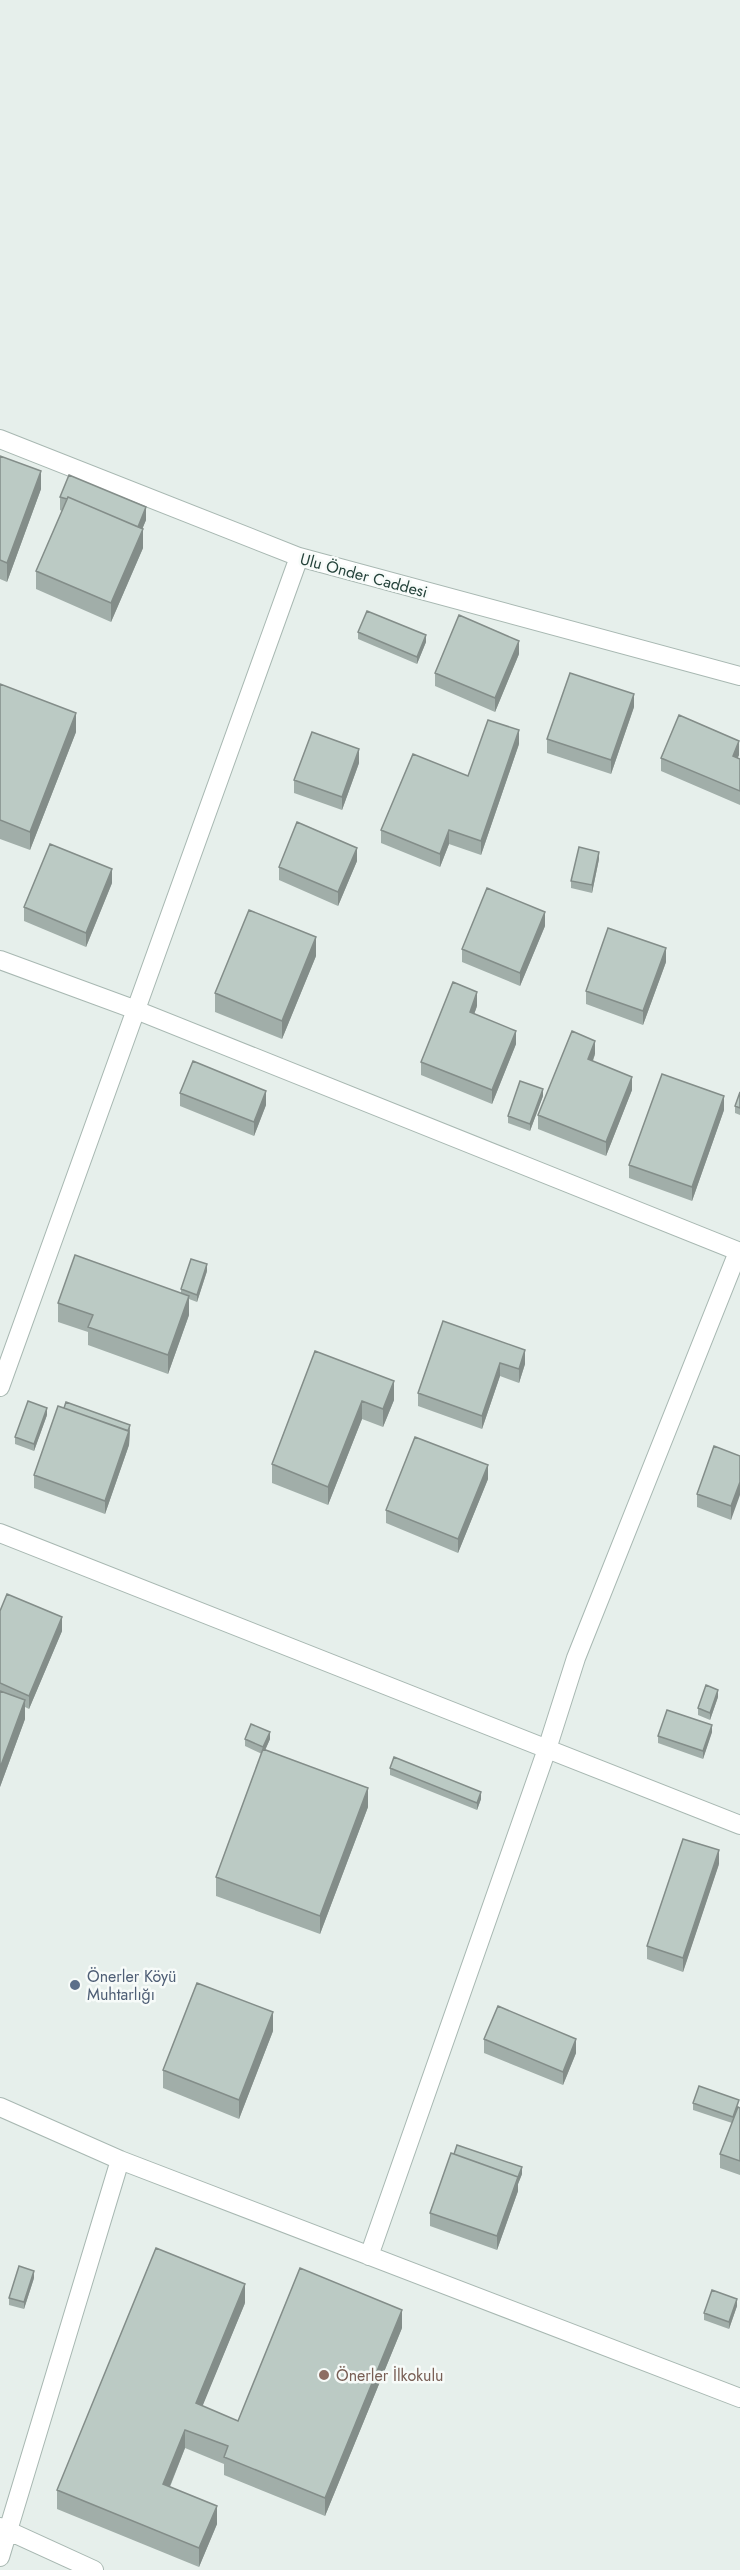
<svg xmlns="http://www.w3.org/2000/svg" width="740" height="2570" font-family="Jost,sans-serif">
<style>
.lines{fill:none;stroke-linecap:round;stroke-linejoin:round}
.minor-casing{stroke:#a8b8b2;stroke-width:20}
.minor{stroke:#fff;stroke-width:18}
.wall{fill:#a1aea9}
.shaded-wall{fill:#838d89}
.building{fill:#bbcac4;stroke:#838d89;stroke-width:1.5}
.service-dot{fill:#5c6f8a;stroke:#f7fbf9;stroke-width:2}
.education-dot{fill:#8d6e63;stroke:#f7fbf9;stroke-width:2}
.labels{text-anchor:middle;stroke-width:5;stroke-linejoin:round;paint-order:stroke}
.street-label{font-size:16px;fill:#24423a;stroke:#f7fbf9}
.service-label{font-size:16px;fill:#4e5e75;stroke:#f7fbf9;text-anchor:start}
.education-label{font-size:16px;fill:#785e54;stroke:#f7fbf9;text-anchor:start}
</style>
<rect width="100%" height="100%" fill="#e6efeb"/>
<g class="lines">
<!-- minor casing -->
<g class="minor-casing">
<path id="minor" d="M0,439l299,118 441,119
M0,960l136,50 604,242
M0,1387l299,-830
M0,1533l740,292
M0,2107l120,53 620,238
M369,2256l178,-507 29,-91 162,-406
M0,2527l94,43
M0,2557l120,-397"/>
</g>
<!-- minor -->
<use href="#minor" class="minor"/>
</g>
<!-- wall -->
<path class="wall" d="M0,456l41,33 -34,93 -7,-3z
M60,497l86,23 -4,9 1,19 -32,74 -75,-33v-18l26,-60 -2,-1z
M358,632l68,10 -9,22 -59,-25z
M519,654l-24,58 -60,-26v-13z
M0,684l76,48 -46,118 -30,-11z
M634,707l-23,67 -64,-21v-14z
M519,744l-38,111 -32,-11 -9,23 -59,-24v-13z
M739,755l-2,3 3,1v46l-79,-34v-13z
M359,763l-17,47 -48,-17v-13z
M599,859l-7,34 -21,-5v-7z
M357,861l-19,45 -59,-26v-13z
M112,883l-26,64 -62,-26v-14z
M545,926l-25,60 -58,-24v-13z
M316,956l-34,83 -67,-27v-19z
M666,962l-23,63 -57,-21v-13z
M477,1006l-3,8 42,30 -24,60 -71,-29v-13z
M595,1054l-2,7 39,29 -26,66 -68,-27v-14z
M740,1092v23l-5,-2v-7z
M180,1093l86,12 -12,31 -74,-30z
M543,1096l-13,35 -22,-8v-7z
M724,1110l-32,91 -63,-23v-13z
M207,1271l-10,31 -8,-3v16l-21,59 -80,-29v-13l-30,-10v-19l123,-10v-4z
M443,1321l82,43 -6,19 -19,-7 -18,53 -64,-23v-13z
M315,1351l79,49 -11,27 -21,-8 -34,86 -56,-22v-19z
M47,1415l-13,36 -19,-7v-7z
M130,1432l-1,13 -24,69 -71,-26v-13z
M740,1456l-9,64 -34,-13v-13z
M488,1479l-30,74 -72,-30v-13z
M0,1611l62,20 -33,78 -4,-2v12l-25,68z
M718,1697l-8,23 -12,-5v-7z
M712,1732l-9,27 -45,-16v-7z
M245,1739h25l-5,11 103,57 -48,127 -104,-38v-19l46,-123 -17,-8z
M390,1768l91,31 -4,11 -87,-35z
M719,1864l-36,108 -36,-13v-13z
M273,2031l-34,88 -76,-31v-18z
M484,2039l92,14 -13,32 -79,-32z
M693,2103l47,5v67l-20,-7v-14l12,-31 -39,-13z
M522,2174l-4,10v7l-21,59 -67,-24v-13z
M34,2278l-10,31 -15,-4v-7z
M245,2303l-43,103 36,15 164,-93 -77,188 -101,-41v-11l-39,-16 -15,39 47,37 -18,43 -142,-58v-19z
M737,2306l-8,23 -25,-9v-7z"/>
<!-- shaded-wall -->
<path class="shaded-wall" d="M41,471v18l-34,93v-19z
M146,507v13l-9,22v-14z
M143,529v19l-32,74v-19z
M426,635v7l-9,22v-7z
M519,641v13l-24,58v-14z
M634,694v13l-23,67v-14z
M76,713v19l-46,118v-18z
M519,730v14l-38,111v-14z
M739,741v14l-6,15v-14z
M359,749v14l-17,47v-13z
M449,830v14l-9,23v-13z
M357,848v13l-19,45v-14z
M599,852v7l-7,34v-8z
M112,869v14l-26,64v-14z
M545,912v14l-25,60v-13z
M316,937v19l-34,83v-18z
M666,948v14l-23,63v-14z
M477,992v14l-7,20v-14z
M516,1031v13l-24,60v-14z
M595,1041v13l-7,19v-14z
M632,1077v13l-26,66v-14z
M543,1089v7l-13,35v-7z
M266,1091v14l-12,31v-14z
M724,1096v14l-32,91v-14z
M207,1264v7l-10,31v-7z
M189,1296v19l-21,59v-19z
M525,1350v14l-6,19v-14z
M500,1363v13l-18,53v-13z
M394,1381v19l-11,27v-18z
M362,1401v18l-34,86v-18z
M47,1408v7l-13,36v-7z
M130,1425l-1,20 -24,69v-13z
M488,1465v14l-30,74v-14z
M740,1482v13l-9,25v-14z
M62,1617v14l-33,78v-13z
M718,1690v7l-8,23v-7z
M25,1700v19l-25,68v-19z
M712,1725v7l-9,27v-8z
M270,1732v7l-7,16v-8z
M368,1788v19l-48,127v-18z
M481,1792v7l-4,11v-7z
M719,1850v14l-36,108v-14z
M273,2012v19l-34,88v-19z
M576,2039v14l-13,32v-13z
M522,2167v7l-4,10v7l-21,59v-14z
M34,2271v7l-10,31v-7z
M245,2284v19l-49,119v-19z
M737,2299v7l-8,23v-7z
M402,2310v18l-77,188v-18z
M185,2430v18l-22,55v-19z
M217,2506v18l-18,43v-19z"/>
<!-- building -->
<path class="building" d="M0,456l41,15 -34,92 -7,-3z
M69,475l77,32 -8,20 -70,-30 -1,2 -7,-2z
M68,497l75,32 -32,74 -75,-32z
M367,611l59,24 -9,22 -59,-25z
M459,615l60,26 -24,57 -60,-25z
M570,673l64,21 -23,66 -64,-21z
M0,684l76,29 -46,119 -30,-12z
M679,715l60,26 -6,15 7,3v32l-79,-33z
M488,720l31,10 -38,111 -32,-11 -9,24 -59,-24 32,-76 55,22z
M312,732l47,17 -17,48 -48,-17z
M297,822l60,26 -19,44 -59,-25z
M50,844l62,25 -26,64 -62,-26z
M579,847l20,5 -7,33 -21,-4z
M487,888l58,24 -25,61 -58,-24z
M249,910l67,27 -34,84 -67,-28z
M608,928l58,20 -23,63 -57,-20z
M453,982l24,10 -7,20 46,19 -24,59 -71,-28z
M572,1031l23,10 -7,18 44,18 -26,65 -68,-27z
M193,1061l73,30 -12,31 -74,-29z
M662,1074l62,22 -32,91 -63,-22z
M520,1081l23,8 -13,35 -22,-8z
M740,1092v16l-5,-2z
M75,1255l114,41 -21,59 -80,-28 5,-12 -35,-12z
M191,1259l16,5 -10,31 -16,-6z
M443,1321l82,29 -6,19 -19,-6 -18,53 -64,-23z
M315,1351l79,30 -11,28 -21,-8 -34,86 -56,-23z
M28,1401l19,7 -13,36 -19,-7z
M66,1402l64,23 -2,6 -64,-23z
M58,1406l71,25 -24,70 -71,-26z
M415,1437l73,28 -30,74 -72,-29z
M714,1446l26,10v26l-9,24 -34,-12z
M7,1594l55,23 -33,79 -29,-13v-72z
M706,1685l12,5 -8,23 -12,-5z
M0,1691l25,9 -25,68z
M667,1710l45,15 -9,26 -45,-15z
M251,1724l19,8 -7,15 -18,-8z
M263,1749l105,39 -48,128 -104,-39z
M394,1757l87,35 -4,11 -87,-35z
M683,1839l36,11 -36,108 -36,-12z
M197,1983l76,29 -34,88 -76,-30z
M498,2006l78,33 -13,33 -79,-33z
M699,2086l40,14 -6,17 -40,-14z
M738,2107l2,1v53l-20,-7z
M457,2145l65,22 -4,10 -64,-23z
M451,2153l67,24 -21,59 -67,-23z
M156,2248l89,36 -49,119 42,18 62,-153 102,42 -77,188 -101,-41 4,-11 -43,-16 -22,54 54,22 -18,42 -142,-58z
M19,2266l15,5 -10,31 -15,-4z
M712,2290l25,9 -8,23 -25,-9z"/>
<!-- markers -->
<circle class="service-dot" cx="75" cy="1985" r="6"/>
<circle class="education-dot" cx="324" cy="2375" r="6"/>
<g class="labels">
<!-- street labels -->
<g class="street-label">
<text transform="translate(364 575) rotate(15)" y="6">Ulu Önder Caddesi</text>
</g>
<!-- service labels -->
<g class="service-label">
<text x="87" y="1982">Önerler Köyü<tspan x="87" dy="18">Muhtarlığı</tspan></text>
</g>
<!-- education labels -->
<g class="education-label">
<text x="336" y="2381">Önerler İlkokulu</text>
</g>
</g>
</svg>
